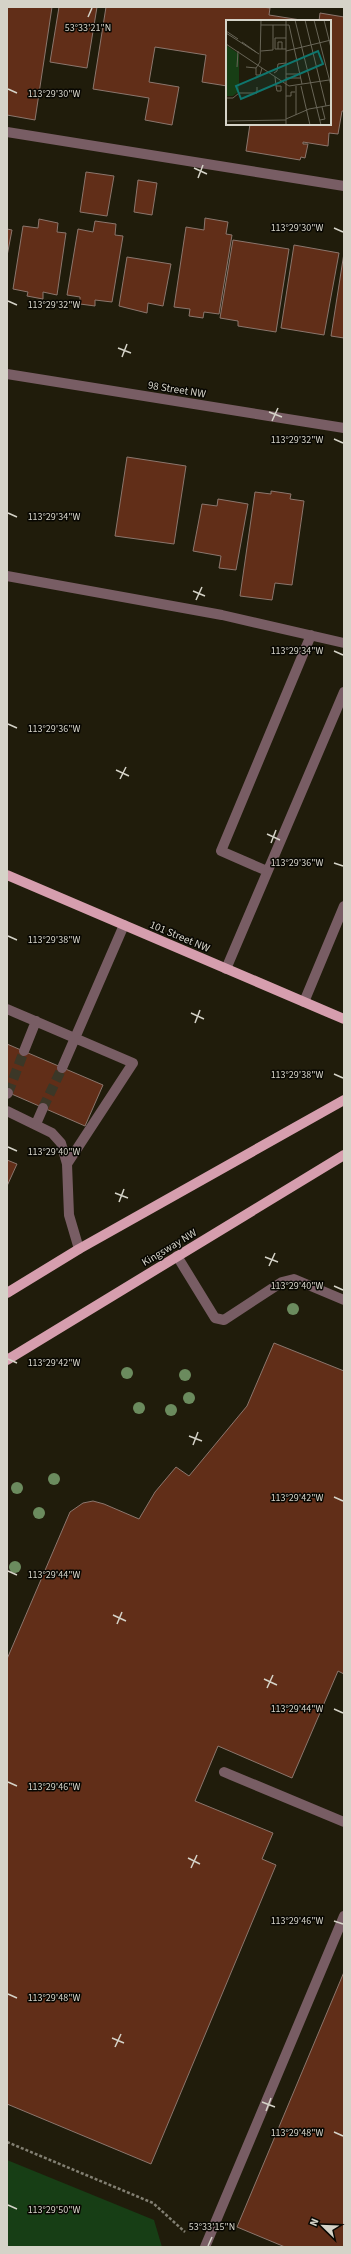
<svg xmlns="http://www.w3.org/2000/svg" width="351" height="2254" font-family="'Source Sans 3',sans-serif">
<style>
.green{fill:#173e15}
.building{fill:#612e18;stroke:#8b766d}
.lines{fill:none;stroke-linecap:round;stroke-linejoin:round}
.minor-tunnel{stroke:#3b3727;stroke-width:10;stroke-dasharray:10 5;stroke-linecap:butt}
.path{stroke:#827f72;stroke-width:2.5;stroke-dasharray:3 2;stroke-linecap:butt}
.minor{stroke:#785d64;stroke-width:10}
.major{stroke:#d69eae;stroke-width:10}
.tree{fill:#6b8b5e}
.ticks{fill:none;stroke:#d5d3c8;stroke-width:1.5}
.labels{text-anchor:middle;stroke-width:3;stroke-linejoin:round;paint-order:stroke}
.street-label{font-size:11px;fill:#d5d3c8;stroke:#080702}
.inset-road{fill:none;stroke:#686557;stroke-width:1}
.view{fill:#0f766e;fill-opacity:0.15;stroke:#0f766e;stroke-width:2}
.inset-edge{fill:none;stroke:#d5d3c8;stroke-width:2}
.ticks-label{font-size:10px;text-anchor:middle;fill:#d5d3c8;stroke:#080702;stroke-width:3;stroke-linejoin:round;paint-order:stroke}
</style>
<rect width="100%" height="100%" fill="#201c0b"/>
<!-- green -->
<path class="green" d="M7,2160l147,60 8,27h-155z"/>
<!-- building -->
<path class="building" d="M7,7h45l-17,113 -28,-5z
M59,7h38l-10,61 -37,-6z
M106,7h156l8,1 -1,7 38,6h-80v65l-25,-4 4,-27 -51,-8 -6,35 30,5 -7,38 -27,-5 4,-22 -56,-9z
M320,13l24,4v94h-2l-4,23 -9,-1 -1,13 -25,-4v2h5l-3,14 -4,-1 -1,3 -54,-9 4,-27h80v-103h-11z
M86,172l28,4 -7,40 -27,-4z
M138,180l19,3 -5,32 -18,-3z
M205,218l23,4 -2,12 6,1 -13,79 -15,-2 -1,6 -14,-2 1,-7 -16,-2 12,-80 18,3z
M39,219l19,4 -1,9 9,1 -9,62 -14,-3v7l-16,-3 1,-4 -15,-3 10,-63 15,2z
M95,221l21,3 -1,11 8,1 -11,66 -17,-2v6l-15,-2v-7l-13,-2 11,-66 15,3z
M7,229l5,1 -5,26z
M233,240l56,9 -13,83 -38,-6v-5l-18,-3z
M294,245l45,8 -15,82 -43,-7z
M344,253v85l-13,-2z
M127,257l44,7 -8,42 -15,-3 -1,10 -28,-7z
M127,457l59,9 -12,78 -59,-8z
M271,491l20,3 -1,5 14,2 -12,84 -17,-2 -3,17 -32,-4 15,-104 16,2z
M218,499l30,5 -12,66 -17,-2 2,-12 -28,-5 9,-47 15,2z
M7,1044l96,41 -18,41 -78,-34z
M7,1160l10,4 -10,22z
M274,1343l70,28v303l-6,-3 -46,107 -74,-32 -23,55 78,32 -11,26 14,6 -125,299 -144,-60v-445l63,-147 13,-9 10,-2 11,3 35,15 16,-27 21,-25 13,9 58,-70z
M344,1972v275h-59l-48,-20z"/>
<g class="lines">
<!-- minor-tunnel -->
<path class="minor-tunnel" d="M8,1093l16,-42
M43,1108l19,-40"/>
<!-- path -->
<path class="path" d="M7,2142l146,61 32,29"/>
<!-- minor -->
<path class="minor" d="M7,132l337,54
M7,374l337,54
M7,576l215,39 122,28
M267,871l-46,-20 90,-216
M226,969l118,-277
M304,1002l40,-96
M7,1009l126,54 -66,101
M24,1051l12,-30
M62,1068l62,-143
M7,1094l1,-1
M7,1111l45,22 9,10 6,21 2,51 10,34
M36,1124l7,-16
M177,1256l38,62 9,2 58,-38 12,-3 50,21
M224,1772l120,50
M205,2247l139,-331"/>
<!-- major -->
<path class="major" d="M7,875l337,144
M7,1293l72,-44 265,-149
M7,1360l337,-205"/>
</g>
<!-- trees -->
<g class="tree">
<circle cx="293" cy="1309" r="6"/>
<circle cx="127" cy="1373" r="6"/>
<circle cx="185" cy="1375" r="6"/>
<circle cx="189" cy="1398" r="6"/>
<circle cx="139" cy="1408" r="6"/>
<circle cx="171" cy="1410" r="6"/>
<circle cx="54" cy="1479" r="6"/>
<circle cx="17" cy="1488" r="6"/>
<circle cx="39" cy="1513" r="6"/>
<circle cx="15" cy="1567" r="6"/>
</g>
<!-- ticks -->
<path class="ticks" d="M88,17l4,-9M8,89l9,4M194,168l13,6M198,178l5,-13M334,228l9,4M8,301l9,4M118,348l13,5M122,357l5,-13M269,412l13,5M272,421l6,-13M334,439l9,4M8,513l9,4M193,591l12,5M196,600l6,-13M334,651l9,4M8,724l9,4M116,770l13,6M120,779l6,-12M267,834l13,6M271,843l5,-13M334,863l9,3M8,936l9,4M191,1013l13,6M195,1023l5,-13M334,1074l9,4M8,1147l9,4M115,1193l13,5M119,1202l5,-13M265,1257l13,5M269,1266l6,-13M334,1286l9,4M8,1359l9,4M189,1436l13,5M193,1445l5,-13M334,1497l9,4M8,1571l9,4M113,1615l13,6M117,1624l5,-12M264,1679l13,6M267,1688l6,-13M334,1709l9,4M8,1782l9,4M188,1858l12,6M191,1868l6,-13M334,1921l9,3M8,1994l9,4M112,2038l12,5M115,2047l6,-13M262,2102l13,5M266,2111l5,-13M334,2132l9,4M8,2205l9,4M208,2246l4,-9"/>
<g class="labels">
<!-- street labels -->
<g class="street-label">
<text transform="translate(177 389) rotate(9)" y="4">98 Street NW</text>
<text transform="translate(180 936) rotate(23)" y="4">101 Street NW</text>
<text transform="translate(169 1247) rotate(-31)" y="4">Kingsway NW</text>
</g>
</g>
<!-- overview -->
<g transform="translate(226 20)">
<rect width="105" height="105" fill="#201c0b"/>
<path d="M0,25l13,9v37l-6,5h-7z" fill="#173e15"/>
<path class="inset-road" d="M69,0l26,105M79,0l21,86M88,0l17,66M98,0l7,28M35,5h28l13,59M0,11l12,8M0,13l33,21M60,18h-11v11h11M16,22l14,10M0,24l63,42 40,-6M52,29v-7h4v7M35,31l12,-1v-25M60,31l45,-11M11,47l1,-16M20,47l10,1 4,-6 1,-42M30,48v7h4l2,-7M48,53l3,-2 1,-7 8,-1M60,54h14M49,57l1,9h5v5h-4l-1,-5M60,58h15M70,66v29M75,66l9,39M60,76h5v-4h4M0,78h7l6,-5h18v-6M60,99l23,-10 22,-4M94,100l5,-1 -3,-12M0,101l60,-1M60,105v-105"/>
<path class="view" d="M92,31l5,13 -82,35 -5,-13z"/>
<rect width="105" height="105" class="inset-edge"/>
</g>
<g class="ticks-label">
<text x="88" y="31">53°33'21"N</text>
<text x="54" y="97">113°29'30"W</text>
<text x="297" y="231">113°29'30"W</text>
<text x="54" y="308">113°29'32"W</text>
<text x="297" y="443">113°29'32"W</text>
<text x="54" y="520">113°29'34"W</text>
<text x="297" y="654">113°29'34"W</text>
<text x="54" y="732">113°29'36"W</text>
<text x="297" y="866">113°29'36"W</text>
<text x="54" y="943">113°29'38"W</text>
<text x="297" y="1078">113°29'38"W</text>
<text x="54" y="1155">113°29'40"W</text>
<text x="297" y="1289">113°29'40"W</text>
<text x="54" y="1366">113°29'42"W</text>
<text x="297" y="1501">113°29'42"W</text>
<text x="54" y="1578">113°29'44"W</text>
<text x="297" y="1712">113°29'44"W</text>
<text x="54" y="1790">113°29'46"W</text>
<text x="297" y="1924">113°29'46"W</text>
<text x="54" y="2001">113°29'48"W</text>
<text x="297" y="2136">113°29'48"W</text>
<text x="54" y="2213">113°29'50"W</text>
<text x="212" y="2230">53°33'15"N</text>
</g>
<!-- border -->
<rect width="351" height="2254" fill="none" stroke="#d5d3c8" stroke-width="16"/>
<!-- north arrow -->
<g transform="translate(323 2226) rotate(293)" stroke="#080702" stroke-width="3" paint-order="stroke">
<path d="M0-3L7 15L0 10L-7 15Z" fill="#d5d3c8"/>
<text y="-6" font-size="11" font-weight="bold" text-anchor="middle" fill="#d5d3c8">N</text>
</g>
</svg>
